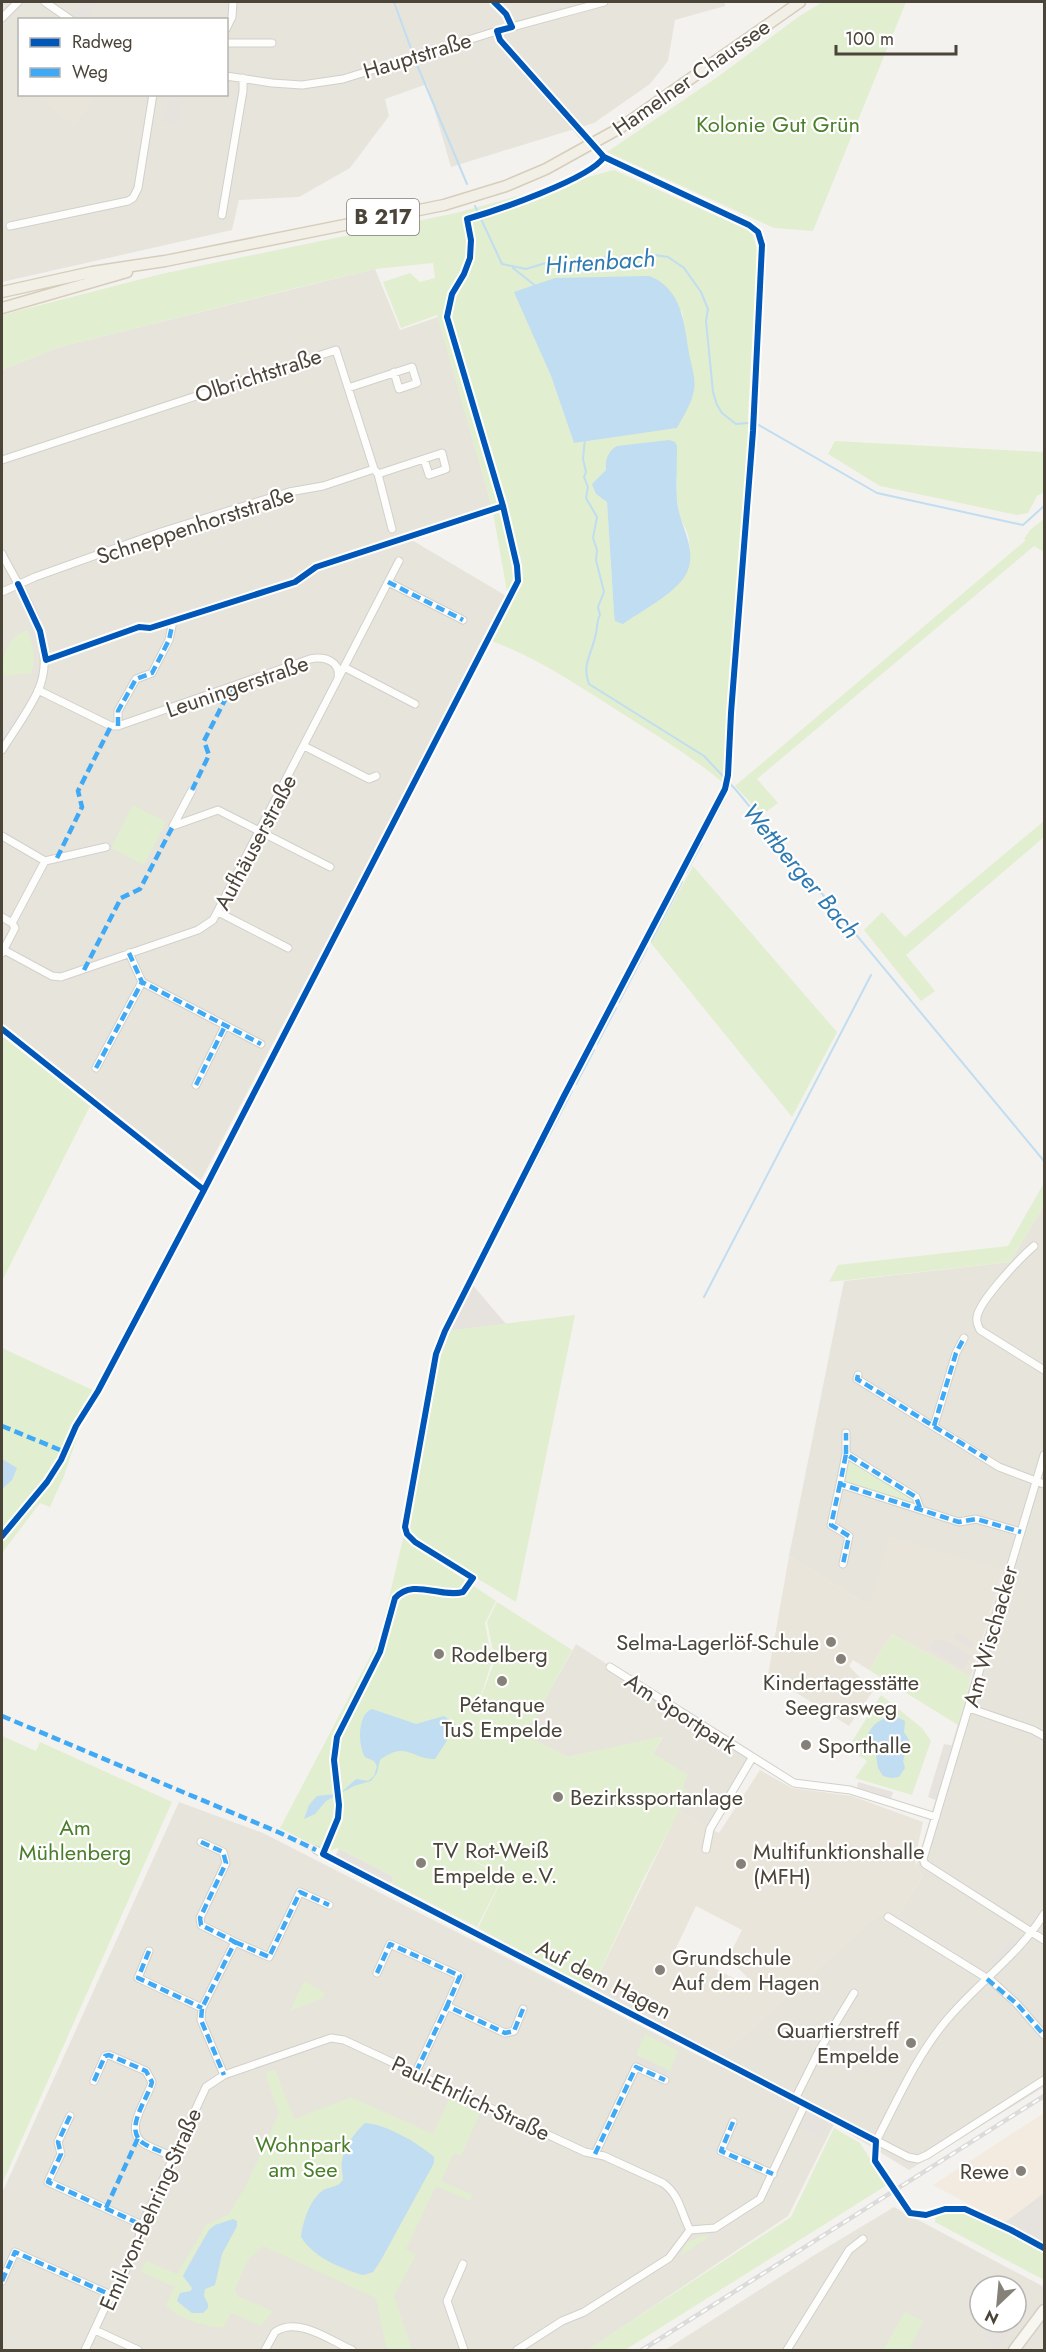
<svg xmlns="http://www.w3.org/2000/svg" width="1046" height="2352" font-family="Jost,sans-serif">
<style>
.residential{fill:#e7e4dc;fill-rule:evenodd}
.commercial{fill:#f3ebdf}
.industrial{fill:#e6e2de}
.education{fill:#eae5da;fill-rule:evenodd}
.green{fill:#e1eecf;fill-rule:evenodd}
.parking{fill:#e6e3df}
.water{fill:#c0ddf1}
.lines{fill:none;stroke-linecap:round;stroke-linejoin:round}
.stream{stroke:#c0ddf1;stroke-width:2}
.street-casing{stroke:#d2d0cb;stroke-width:9}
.secondary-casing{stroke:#d3cfc5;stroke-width:13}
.primary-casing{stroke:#d6cebb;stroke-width:13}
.street{stroke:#fdfdfc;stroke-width:7}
.secondary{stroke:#f7f6f1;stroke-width:10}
.primary{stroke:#f2efe6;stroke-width:10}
.rail-casing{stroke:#dbdbda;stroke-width:4.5}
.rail{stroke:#fff;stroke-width:2;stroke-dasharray:7;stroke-linecap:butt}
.quiet{stroke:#3fa9f5;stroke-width:4.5;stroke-dasharray:9 4.5;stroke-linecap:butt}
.cycleway-casing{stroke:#fff;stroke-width:10}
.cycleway{stroke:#0057b8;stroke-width:6}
.poi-dot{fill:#868178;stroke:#fff;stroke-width:2}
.labels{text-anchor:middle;stroke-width:4.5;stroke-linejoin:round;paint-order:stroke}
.shield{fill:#fff;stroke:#817c74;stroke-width:1.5}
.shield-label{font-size:21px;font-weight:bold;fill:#4b4439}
.street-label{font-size:22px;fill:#4b4439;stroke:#fff}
.park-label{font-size:22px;fill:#4a7f2a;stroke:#fff}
.poi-label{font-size:22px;fill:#4b4439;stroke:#fff;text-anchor:start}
.water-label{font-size:24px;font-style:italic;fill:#2e7ab2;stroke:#fff}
</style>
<rect width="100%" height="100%" fill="#f4f2ee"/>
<!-- residential -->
<path class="residential" d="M2,2h723v4l-50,14 -7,41 -18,23 -56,39 -143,44 -24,-83 -42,15 4,17 -39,52 -51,29 -60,3 -7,30 -230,52zM20,20h206v74h-206z
M375,269l25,61 38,-13 54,190 -87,29 103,61 -307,583 -199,-156v-654l57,-23z
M1044,1205v882l-135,83 -75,-46 -46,92 -200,134h-586v-157l177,-391 84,31 450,230 165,-149 11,-5 9,6 25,-39 -7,-10 87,-295 -134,35 -80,-50 55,-275 166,-19z
M576,1644l176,114 -42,71 -31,-19 9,-16 -35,-41 10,-16 -95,20 -43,-22z
M894,2207l150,80v63h-379l151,-96zM980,2286h36v36h-36z"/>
<!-- commercial -->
<path class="commercial" d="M1044,2113v131l-111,-59z"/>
<!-- industrial -->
<path class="industrial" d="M470,1282l36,42 -61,7z"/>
<!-- education -->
<path class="education" d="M34,95h58l-4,12 -13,18z
M890,1536l113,34 -32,107 -79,-43 -23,36 -16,-10 -4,6 24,25 -24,35 -81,-51 21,-119 80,50z
M760,1770l32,18 60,8 71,26 -8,37 1,7 7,10 -25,39 -9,-5 -5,7 -6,-3 -157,142 -129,-68 87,-178 40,23zM696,1906l46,24 -14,28 19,19 -4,6 -67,-35z"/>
<!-- green -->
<path class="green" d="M823,2h83l-93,229 -39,-3 -167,-76 112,-76 79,-59z
M614,170l138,62 5,18 -9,165v33l-22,323 -2,9 -3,1c-29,-24 -62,-44 -95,-65 -44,-28 -87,-58 -137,-76l19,-43 -16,-90 -55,-192 -36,13 -18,-46 27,-9 10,9 15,-4 -2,-15 -58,6 -79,19 -237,59 -57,23v-55l159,-41 295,-61zM515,292l167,19 12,77 -1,7 -16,33 -103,15 -23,-67zM606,470l71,7c0,12 -1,26 2,37 2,7 7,14 9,21 10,51 -29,64 -65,88l-9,-10 -7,-111 -11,-8 -3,-10z
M835,441l209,11v40l-7,4 -9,17 -11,2 -137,-29 -52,-32z
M1044,519v33l-10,-6 -277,233 21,24 -16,12 -27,-29 291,-246 -2,-1 6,-9z
M27,630c6,14 10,29 4,43l-29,3c-1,-20 5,-38 25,-46z
M133,805l33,17 -22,43 -33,-17z
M1044,821v16l-138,118 29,36 -14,10 -57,-71 18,-18 23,25z
M693,866l144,166 -45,85 -141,-174z
M2,1036l88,70 -88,175z
M1044,1183v22l-34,57 -181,20 9,-17 170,-19z
M575,1315l-59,287 -76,-46 -32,-14 88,59 -11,22 7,38 -14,44 17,-45 -8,-38 10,-20 75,48 -46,85 42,22 95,-21 -10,17 35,22 -5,11 5,8 -45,86 -51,108 -114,-60 26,-53 -51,-24 50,25 -26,51 -86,-44 3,-6 -57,-29 -10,4 -47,-24 99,-188 24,-101 33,-185 9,-23z
M2,1348l97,45 -19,35 -16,48 -14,31 -10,-4 -38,50z
M854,1462l59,36v2l-3,2 -67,-21 3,-18z
M892,1634l79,43 -13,48 -89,-55z
M881,1695l41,33 9,13 -19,54 -57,-17 12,-17 -19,-13z
M2,1736l34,15 4,-9 132,60 -170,382z
M304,1981l21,12 -2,5 -33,13z
M645,2034l33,17 -8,20 -34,-16z
M275,2070l19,49 57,-22 82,37 16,-35 31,14 -19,43 -7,-3 -13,28 32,14 -3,6 -34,-15 -30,63 10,6 -22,41 18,54h-19l-7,-3 -10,-49 -113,-52 -15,14 -13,29 2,7 36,15 -12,15 -30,-13 -8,15c-19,-2 -45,-9 -57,-23l9,-18 -34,-15 5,-11 31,13 29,-49 23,-11 17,-28 33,-73 -14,-40zM375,2124l36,16 23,23 -53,97 -8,12c-3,1 -6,3 -9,3 -17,0 -55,-25 -63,-39l1,-9 21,-37 16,-5 4,-5 -2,-17zM237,2221v5l-15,28 -7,31 -10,4 -1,7 2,3 -22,9 -2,-4 1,-12 8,-1 1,-3 -9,-12 11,-22 15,-24z
M834,2128l26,15 27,42 -262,165h-38l204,-133z
M943,2211h18l19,6 64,33v30l-109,-58 1,-7z
M706,2235l2,3 -28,18 7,-14z
M905,2312l18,9 -13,26 8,3h-35z"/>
<!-- parking -->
<path class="parking" d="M83,2h14l-12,17 -11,-6z
M168,99l14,2 -4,23 -14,-2z
M16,709l7,4 -21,34v-15z
M957,1632l18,11 -4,6 -18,-11z
M934,1640l13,1 24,15 -8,13 -35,-21z
M944,1744l12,2 -18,55 -10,-4z
M858,1782l35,10 -2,6 -34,-10z
M339,1849l55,28 -3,6 -56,-27z
M1012,1938l4,4 -22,23 -4,-4z
M601,1985l62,32 -2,4 -63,-32z
M641,2057l27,13 -3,6 -27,-13z
M808,2113l21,11 -8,15 -22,-12z
M1044,2193v51l-40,-21z
M1016,2299l14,9 -34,42 -13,-15 9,-13h24z"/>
<!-- water -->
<path class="water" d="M649,276c33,12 35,47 40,77 2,12 7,25 5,37 -2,13 -11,27 -17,38l-103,15 -23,-67 -37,-84 41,-14z
M669,440l6,2 2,4c0,18 -1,37 0,55 2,25 23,50 8,75 -12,19 -44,35 -62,48l-8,-3 -1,-8 -7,-111 -11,-8 -4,-10 14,-14c-1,-10 2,-19 11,-24z
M2,1459l15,9 -5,12 -10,9z
M372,1709l44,15 28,-8 11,8 -9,18 -11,17c-22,1 -29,-19 -55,1l-3,13 -6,8 -17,5 -28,15 -11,13 -11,5 5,-14 8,-9c27,-3 20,0 39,-17l12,2 6,-5 3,-10 -3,-5 -9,-4c-7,-11 -8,-43 7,-48z
M895,1716l10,5 -1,11 5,8 -6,21 2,7 -6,9 -8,1 -8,-2 -5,-8 -3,-19 -8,-12c4,-13 15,-20 28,-21z
M365,2123c21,1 53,20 69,34v6l-53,97 -8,12 -10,3c-22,-7 -49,-17 -62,-38 2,-15 8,-36 21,-46 6,-5 15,-2 21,-11 0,-6 -2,-13 -1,-19 2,-14 13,-29 23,-38z
M233,2219l4,2v5l-15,28 -7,31 -10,4 -1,7 4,8v4l-5,5h-11l-15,-12 3,-8 11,-2 1,-3 -9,-12 2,-4 24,-42 6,-5z"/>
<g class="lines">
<!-- stream -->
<path class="stream" d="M394,2l19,52
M415,60l52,124
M475,206l27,58 24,5 23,-7 38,1 19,-6 20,2 22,-5 20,3 16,11 17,24 7,17 -2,12 7,71 4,13 5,8 14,11 12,-1
M513,268l24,19
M757,424l120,69 146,32 21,-19
M585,438l-2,21 3,13 -2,5 4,10 -2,11 11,19 -4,21 4,12 -1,10 8,32 -6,15 2,8c-4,7 -2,10 -4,18 -3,19 -15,31 -7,51l115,72 32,34 308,371
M705,836l20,-38
M686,873l16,-30
M651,941l31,-59
M619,1002l28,-54
M597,1044l19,-36
M576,1084l18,-34
M507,1217l65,-126
M704,1297l167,-322"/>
<!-- street casing -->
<g class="street-casing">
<path id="street" d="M45,2l26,18
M494,2l12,12 6,13
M2,18l16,-16
M226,29l6,-12 1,-15
M497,31l3,9 92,105
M226,43h46
M226,76l46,7 30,2 41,-6 154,-48 107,-29
M222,215l21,-124v-13
M10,226l118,-25 5,-3 5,-10 15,-94
M348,388l64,-21 5,16 -18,6 -5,-17
M2,460l334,-110 38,119 4,5 14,55
M378,474l64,-21 4,16 -17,6 -5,-16
M2,554c21,41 57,90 36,137 -10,21 -24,40 -36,59
M388,582l75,38
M2,592l33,-15 126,-45 128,-40 34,-6 51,-17
M344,667l71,37
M38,690l73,36h7l192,-67c14,-3 31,2 28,19
M118,726v-15l18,-32 16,-6 17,-33 4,-19
M304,746l65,33 7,-3
M192,790l-19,36 45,-16 112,57
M2,836l43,25 61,-14
M218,912l70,36
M2,917l10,6 3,5 -13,25
M12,923l33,-62
M4,950l48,26 9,1 137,-47 15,-10 186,-359
M129,953l13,29 119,62
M96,1068l46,-86
M196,1085l29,-59
M1034,1246c-13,11 -55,55 -57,71 -1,5 1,9 3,13l64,40
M858,1375l-1,4 142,88 45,17
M934,1426l22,-73 8,-15
M846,1454v-21
M1044,1455l-121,404 2,5 119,76
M840,1484l-9,41 18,11 -6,28
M920,1508l-4,-11 -70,-43 -6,30 119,38 17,-3 45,13
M610,1667l184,116 56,7 86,27
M969,1708l64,22 11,6
M201,1842l22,10 3,11 -26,55 1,7 34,17 -33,66 -1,12 23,55
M706,1849l4,-20 42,-71
M316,1850l592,307 10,2 9,-4 117,-75
M888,1917l105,65 24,22 27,31
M235,1942l34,15 31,-65 29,13
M149,1951l-11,27 64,30
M377,1973l13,-29 70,32 -13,30 58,27 9,-2 9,-22
M416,2072l31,-66
M94,2081l11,-25 4,-1 37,16 6,11c-4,17 -29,47 -9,61 9,6 21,9 30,14
M795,2099l25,-50 34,-56
M70,2116l-12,26 3,12 -13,28 94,43
M733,2122l-12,29 52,23
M876,2141c21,-40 40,-84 69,-119 31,-38 73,-66 99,-108
M595,2154l41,-87 29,13
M463,2264l-16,37 17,49
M2,2281l13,-29 96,43
M95,2330l43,20
M85,2350l22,-47 12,-18 18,-40 5,-20 64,-138 18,-12 107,-37 13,2 241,112 19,4 59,27c17,12 18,30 27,47
M265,2350l10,-18c23,-16 56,9 77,18
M517,2350l45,-29 22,-9 85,-54 21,-28 25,-2 45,-29 45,-95
M787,2350l62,-100 14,-11"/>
</g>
<!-- secondary casing -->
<g class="secondary-casing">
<path id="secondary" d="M1014,2350l30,-40"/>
</g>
<!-- primary casing -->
<g class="primary-casing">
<path id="primary" d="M2,292l90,-20 73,-11 279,-56 62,-19 40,-17 74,-41 180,-126
M2,308l125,-36"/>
</g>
<!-- street -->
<use href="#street" class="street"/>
<!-- secondary -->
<use href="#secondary" class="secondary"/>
<!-- primary -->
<use href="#primary" class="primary"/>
<!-- rail casing -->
<g class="rail-casing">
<path id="rail" d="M642,2350l402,-254"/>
</g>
<!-- rail -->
<use href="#rail" class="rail"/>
<!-- quiet -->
<path class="quiet" d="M388,582l75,38
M118,726v-15l18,-32 16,-6 17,-33 4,-19
M192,790l17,-35 -5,-14 27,-53
M57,858l25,-51 -4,-16 33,-65
M129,953l13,29 119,62
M84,970l37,-72 19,-9 33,-63
M96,1068l46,-86
M196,1085l29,-59
M858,1375l-1,4 130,80
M2,1426l63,26
M934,1426l22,-73 8,-15
M846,1454v-21
M840,1484l-9,41 18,11 -6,28
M920,1508l-4,-11 -70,-43 -6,30 119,38 17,-3 45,13
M2,1716l276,116 38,18
M201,1842l22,10 3,11 -26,55 1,7 34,17 -33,66 -1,12 23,55
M235,1942l34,15 31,-65 29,13
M149,1951l-11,27 64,30
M377,1973l13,-29 70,32 -13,30 58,27 9,-2 9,-22
M987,1979l30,25 27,31
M416,2072l31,-66
M94,2081l11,-25 4,-1 37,16 6,11c-4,17 -29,47 -9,61 9,6 21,9 30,14
M70,2116l-12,26 3,12 -13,28 94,43
M733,2122l-12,29 52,23
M595,2154l41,-87 29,13
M106,2208l32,-70
M2,2281l13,-29 96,43"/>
<!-- cycleway casing -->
<g class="cycleway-casing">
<path id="cycleway" d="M494,2l12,12 6,13 -15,4 3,9 104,117 145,68 9,7 4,13 -9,186 -22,282 -3,62 -3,14 -161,307 -119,235 -9,23 -31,173 2,7 8,8 58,36 -10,14c-23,6 -50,-14 -68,6l-15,54 -43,85 -3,23 5,45 -1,13 -15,36 553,287 -1,20 35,52 16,2 19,-6h20l46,21 33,18
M18,584l22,47 6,29 93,-33 11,1 145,-46 21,-15 187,-61
M2,1029l202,161
M2,1536l45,-54 14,-22 15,-34 22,-35 106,-201 314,-609 -1,-15 -14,-60 -56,-189 5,-23 12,-20 6,-16 1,-18 -4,-21c28,-8 123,-40 137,-62"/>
</g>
<!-- cycleway -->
<use href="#cycleway" class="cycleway"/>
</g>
<!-- markers -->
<g class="poi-dot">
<circle cx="831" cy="1642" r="6"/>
<circle cx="439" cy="1654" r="6"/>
<circle cx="841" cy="1659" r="6"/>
<circle cx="502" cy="1681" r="6"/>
<circle cx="806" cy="1745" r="6"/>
<circle cx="558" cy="1797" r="6"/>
<circle cx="421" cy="1863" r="6"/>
<circle cx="741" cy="1864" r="6"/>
<circle cx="660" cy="1970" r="6"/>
<circle cx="911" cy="2043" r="6"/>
<circle cx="1021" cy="2171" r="6"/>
</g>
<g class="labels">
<!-- shield labels -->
<rect class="shield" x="347" y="199" width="72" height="36" rx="4.5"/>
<g class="shield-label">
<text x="383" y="224">B 217</text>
</g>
<!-- street labels -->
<g class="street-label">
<text transform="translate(417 55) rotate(-17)" y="8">Hauptstraße</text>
<text transform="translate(691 77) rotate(-35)" y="8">Hamelner Chaussee</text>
<text transform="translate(258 375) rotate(-18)" y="8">Olbrichtstraße</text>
<text transform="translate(195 525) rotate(-18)" y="8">Schneppenhorststraße</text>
<text transform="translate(237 686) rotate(-19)" y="8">Leuningerstraße</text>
<text transform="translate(255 842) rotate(-62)" y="8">Aufhäuserstraße</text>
<text transform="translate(990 1636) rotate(-74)" y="8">Am Wischacker</text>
<text transform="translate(681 1713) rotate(33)" y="8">Am Sportpark</text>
<text transform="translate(604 1979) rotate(27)" y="8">Auf dem Hagen</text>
<text transform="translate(471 2098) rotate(25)" y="8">Paul-Ehrlich-Straße</text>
<text transform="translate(150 2209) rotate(-66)" y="8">Emil-von-Behring-Straße</text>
</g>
<!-- park labels -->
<g class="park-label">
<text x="778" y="132">Kolonie Gut Grün</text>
<text x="75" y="1835">Am<tspan x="75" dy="25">Mühlenberg</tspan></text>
<text x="303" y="2152">Wohnpark<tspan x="303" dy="25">am See</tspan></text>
</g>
<!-- poi labels -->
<g class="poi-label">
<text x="819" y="1650" text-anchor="end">Selma-Lagerlöf-Schule</text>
<text x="451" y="1662">Rodelberg</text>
<text x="841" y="1690" text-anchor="middle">Kindertagesstätte<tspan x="841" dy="25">Seegrasweg</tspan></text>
<text x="502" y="1712" text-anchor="middle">Pétanque<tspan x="502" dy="25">TuS Empelde</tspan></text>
<text x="818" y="1753">Sporthalle</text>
<text x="570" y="1805">Bezirkssportanlage</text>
<text x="433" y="1858">TV Rot-Weiß<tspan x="433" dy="25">Empelde e.V.</tspan></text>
<text x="753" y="1859">Multifunktionshalle<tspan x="753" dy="25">(MFH)</tspan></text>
<text x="672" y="1965">Grundschule<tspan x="672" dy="25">Auf dem Hagen</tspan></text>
<text x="899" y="2038" text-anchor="end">Quartierstreff<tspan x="899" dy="25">Empelde</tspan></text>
<text x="1009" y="2179" text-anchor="end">Rewe</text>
</g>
<!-- water labels -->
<g class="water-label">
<text transform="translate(600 262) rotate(-4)" y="8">Hirtenbach</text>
<text transform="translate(801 871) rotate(50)" y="8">Wettberger Bach</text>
</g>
</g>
<!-- border -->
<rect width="1046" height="2352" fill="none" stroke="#4b4439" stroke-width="6"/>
<!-- legend -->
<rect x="18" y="18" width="210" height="78" fill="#ffffff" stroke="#b7b4b0" stroke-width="1.5"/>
<rect x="30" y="38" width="30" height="9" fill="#0057b8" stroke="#b7b4b0" stroke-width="1.5"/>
<text x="72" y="48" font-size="18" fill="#4b4439">Radweg</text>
<rect x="30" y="68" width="30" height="9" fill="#3fa9f5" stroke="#b7b4b0" stroke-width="1.5"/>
<text x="72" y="78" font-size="18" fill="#4b4439">Weg</text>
<!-- north arrow -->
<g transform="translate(998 2304) rotate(206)"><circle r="28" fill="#ffffff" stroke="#b7b4b0" stroke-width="1.5"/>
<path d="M0-4.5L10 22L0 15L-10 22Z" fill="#868178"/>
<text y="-9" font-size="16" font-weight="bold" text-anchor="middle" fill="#4b4439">N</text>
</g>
<!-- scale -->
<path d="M836 45v9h120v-9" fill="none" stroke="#4b4439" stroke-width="3"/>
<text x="845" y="45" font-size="18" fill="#4b4439" stroke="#ffffff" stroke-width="4.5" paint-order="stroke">100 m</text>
</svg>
